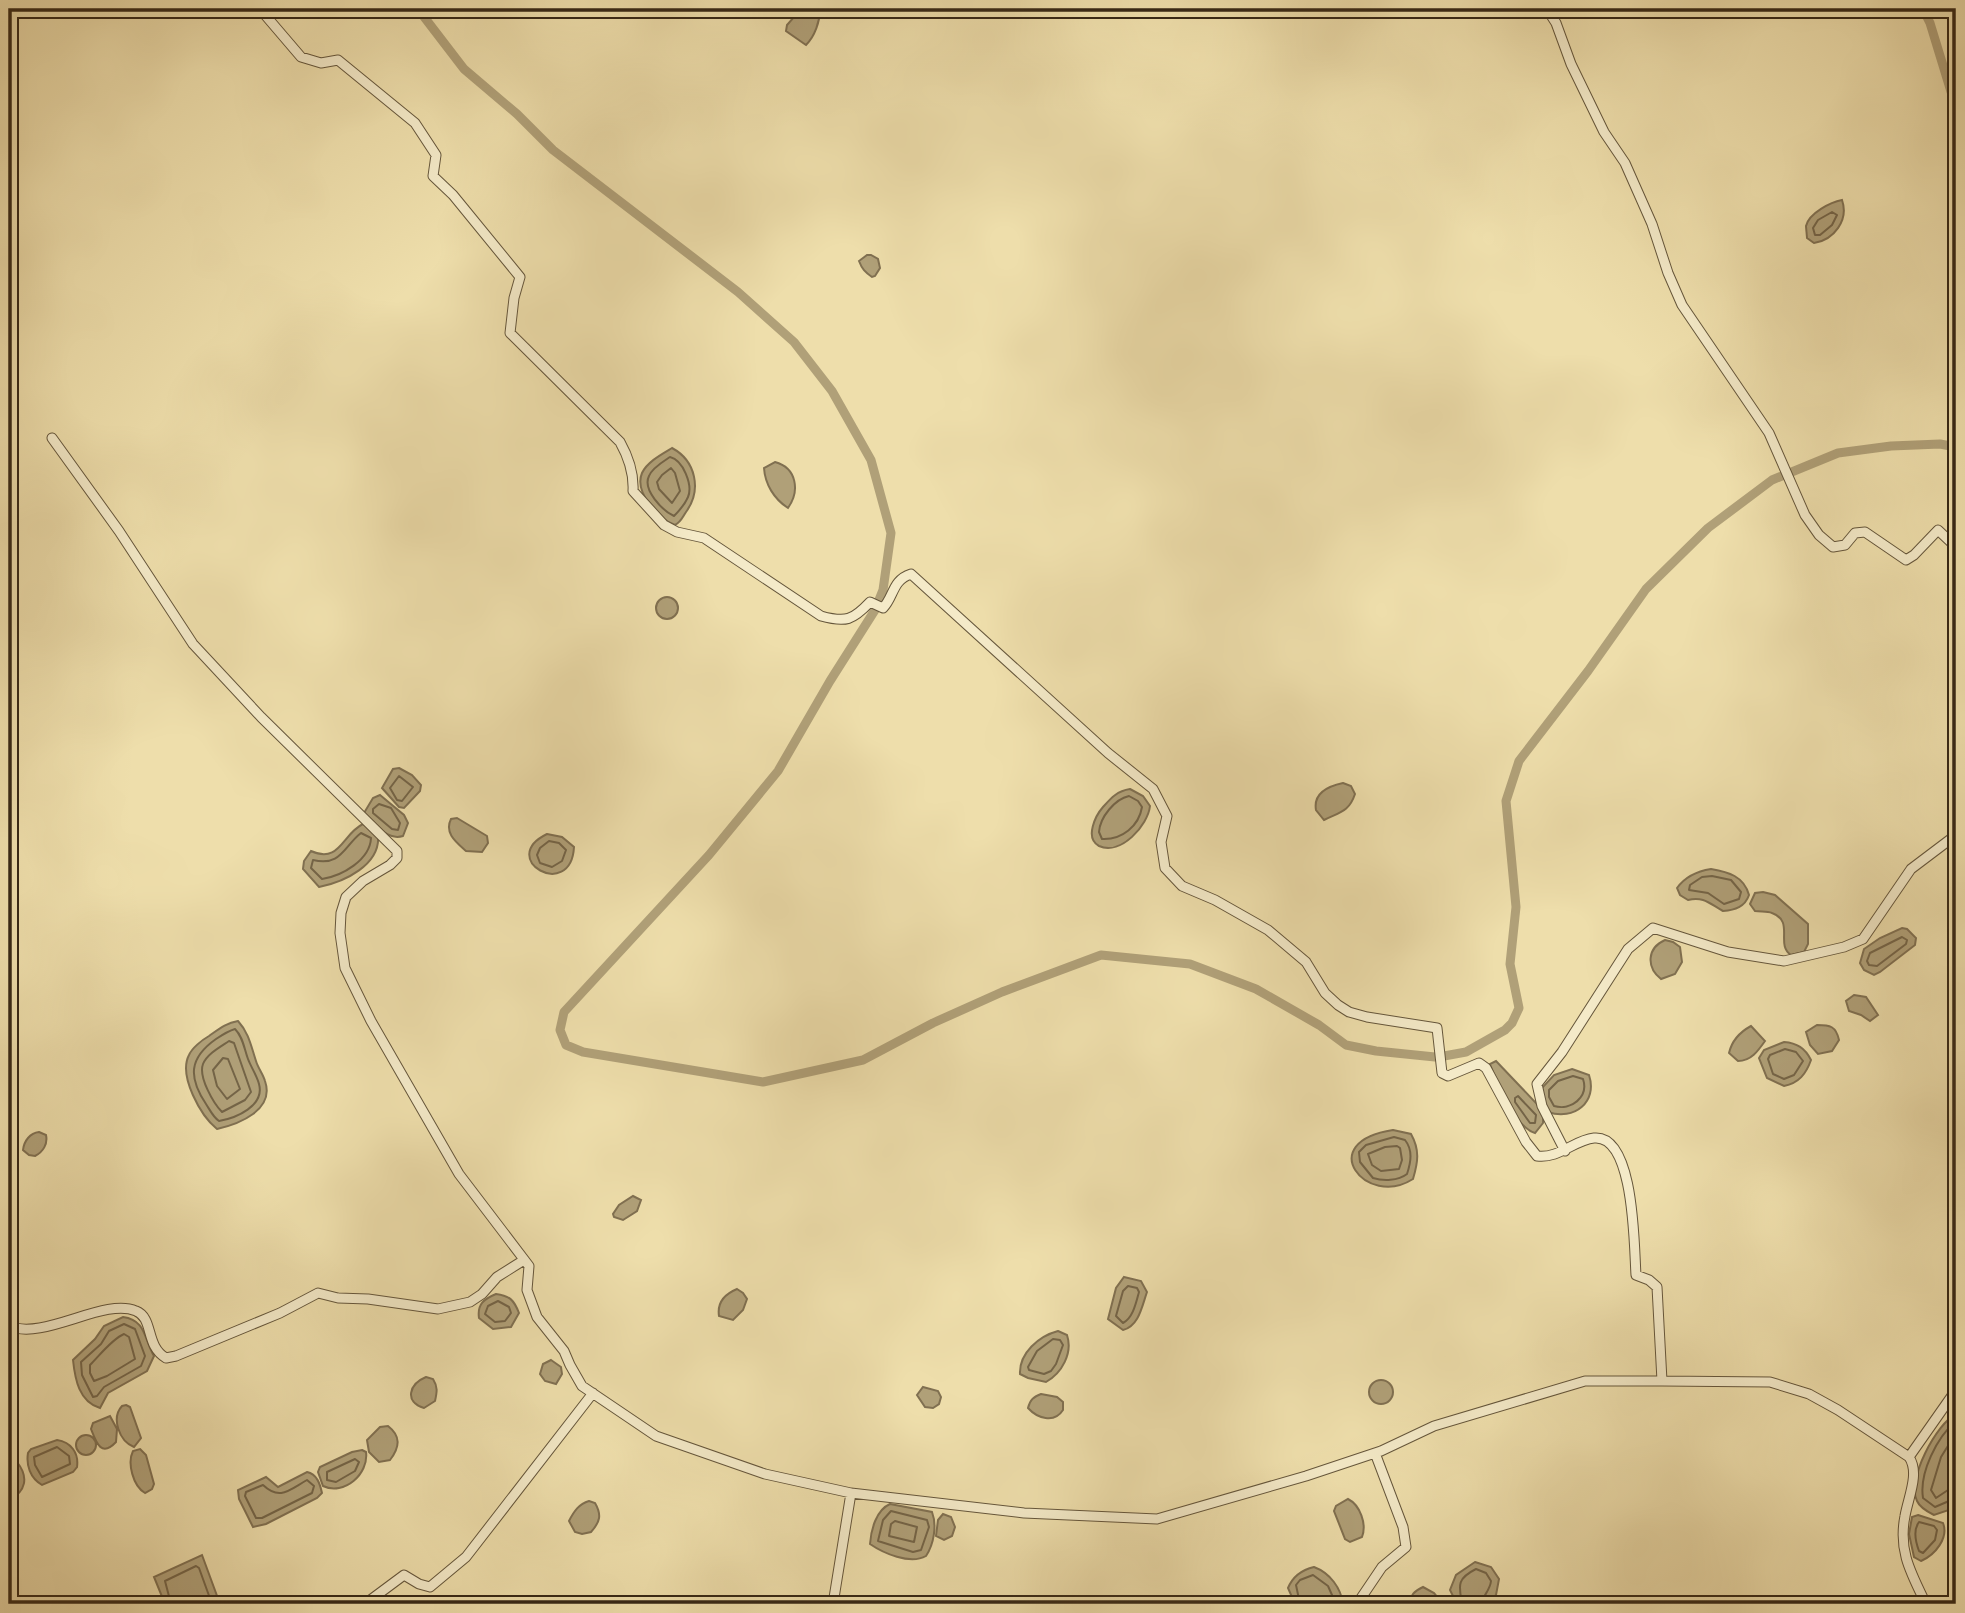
<svg xmlns="http://www.w3.org/2000/svg" width="1965" height="1613" font-family="Cardo,serif">
<style>
.water{fill:#b0a078;stroke:#807051;stroke-width:2}
.lines{fill:none;stroke-linecap:round;stroke-linejoin:round}
.shore{stroke:#746447;stroke-width:2}
.canal{stroke:#b0a078;stroke-width:9}
.minor-casing{stroke:#65563b;stroke-width:11}
.minor{stroke:#f4eac8;stroke-width:9}
</style>
<rect width="100%" height="100%" fill="#eedeab"/>
<filter id="stains"><feTurbulence type="fractalNoise" baseFrequency=".00286" numOctaves="4"/><feColorMatrix values="0 0 0 0 .2 0 0 0 0 .09 0 0 0 0 .02 0 0 0 .5 -.17"/></filter>
<radialGradient id="worn" r=".72"><stop offset=".6" stop-color="#630" stop-opacity="0"/><stop offset="1" stop-color="#630" stop-opacity=".3"/></radialGradient>
<!-- water -->
<path class="water" d="M801,9h19c0,12 -5,27 -14,36l-20,-14 1,-6z
M1842,200c7,20 -8,40 -28,43l-7,-5c0,-1 -1,-11 -1,-12 3,-13 25,-24 36,-26z
M867,255h4l7,4 2,9 -5,8 -3,1c-7,-5 -10,-8 -13,-16z
M672,448c24,13 30,42 14,64 -4,6 -5,10 -11,13 -17,-6 -41,-33 -33,-52 5,-11 20,-19 30,-25z
M775,462c22,6 25,29 13,46 -14,-9 -23,-24 -24,-40z
M656 608a11 11 0 1 1 22 0a11 11 0 1 1-22 0Z
M399,768l13,7 9,10 -1,6 -16,17 -5,-1 -17,-19 11,-19z
M1343,783l8,3 4,8c-6,18 -15,18 -31,26l-8,-10c-3,-17 13,-24 27,-27z
M1130,789l13,7 7,10c-2,19 -29,50 -51,40 -15,-8 -3,-31 4,-39 8,-9 14,-16 27,-18z
M380,795l24,20 4,8 -5,13c-16,5 -28,-12 -39,-23l9,-15z
M457,818l30,18 1,7 -6,9 -16,-1c-10,-9 -22,-18 -15,-32z
M363,824l15,11c3,30 -34,47 -59,52l-16,-18 1,-8 7,-10c29,13 31,-17 52,-27z
M547,834l15,3 12,10c-3,55 -78,12 -27,-13z
M1711,869c17,3 33,7 38,26 -4,12 -14,15 -26,16 -13,-7 -19,-15 -35,-11l-8,-5 -3,-7c8,-11 21,-17 34,-19z
M1763,892l12,3 33,29v20l-4,8 -13,3c-16,-10 4,-34 -19,-42 -5,-2 -11,-1 -17,-2l-5,-7 5,-11z
M1902,928l5,1 9,9 -1,7 -35,27 -6,3 -10,-5 -4,-7 4,-14 16,-11z
M1665,940l8,2 7,5 2,15 -7,12 -14,5c-15,-12 -14,-31 4,-39z
M1854,995l12,2 12,18 -8,6 -9,-6 -12,-4 -3,-10z
M238,1021c11,12 13,25 18,40 2,7 7,13 9,20 10,29 -26,43 -48,48 -16,-13 -39,-53 -28,-74 3,-7 13,-15 20,-19 10,-7 17,-13 29,-15z
M1817,1025c13,0 19,1 22,15l-7,11 -14,3 -8,-9 -4,-13z
M1751,1026l14,15c-7,10 -14,20 -27,20l-9,-8c3,-13 11,-21 22,-27z
M1784,1042c13,1 21,6 27,18 -5,14 -12,23 -27,26l-17,-8 -8,-20 5,-8z
M1496,1061l40,42 7,11v9l-8,10c-20,-6 -36,-47 -44,-66l-1,-3z
M1572,1069l17,6c9,27 -15,46 -41,37l-6,-13 -1,-10 13,-14z
M1393,1130l18,4c9,16 7,28 2,45 -47,30 -100,-37 -20,-49z
M39,1132l7,3c2,9 -3,17 -11,21l-6,-1 -6,-5c1,-9 7,-17 16,-18z
M633,1196l8,4 -4,11 -14,9 -9,-3 -1,-3 6,-9z
M1124,1277l17,4 6,11c-5,14 -8,34 -24,38l-15,-11 8,-31z
M737,1289l6,4 4,6 -4,11 -10,10 -14,-4c-2,-13 6,-22 18,-27z
M496,1294c14,2 18,6 23,19l-8,14 -18,2 -14,-11c-2,-14 5,-19 17,-24z
M123,1317c23,3 21,22 31,39l-7,15 -39,22 -8,15c-21,-6 -25,-29 -27,-48l22,-21 9,-13z
M1058,1331l9,4c6,18 -5,38 -21,47l-18,-4 -8,-4c-1,-21 19,-38 38,-43z
M551,1360l10,7 1,7 -6,10 -11,-3 -5,-7 3,-10z
M426,1377l7,2c5,8 4,13 2,22l-11,7c-20,-6 -15,-24 2,-31z
M1369 1392a12 12 0 1 1 24 0a12 12 0 1 1-24 0Z
M923,1387l15,4 3,6 -2,7 -6,4 -8,-1 -8,-12z
M1041,1394l16,3 6,5v8c-9,14 -26,8 -35,-2 2,-8 5,-11 13,-14z
M126,1405l4,2 11,31 -7,9c-15,-6 -23,-29 -12,-41z
M1956,1414v87l-7,9 -15,5c-6,-3 -14,-7 -17,-14 -11,-21 20,-78 39,-87z
M110,1416l7,13 -1,13c-15,16 -20,0 -25,-13l2,-6z
M388,1426c13,10 12,21 2,34l-11,2 -10,-10 -2,-12 13,-13z
M76 1445a10 10 0 1 1 20 0a10 10 0 1 1-20 0Z
M57,1440c14,2 22,13 20,27l-4,5 -31,13c-12,-7 -16,-20 -14,-32l3,-4z
M140,1449l6,6 8,29 -2,5 -7,4c-12,-7 -18,-30 -12,-42z
M362,1450l4,2c3,22 -22,44 -43,34l-5,-14 2,-5 32,-15z
M9,1461l8,1c12,15 9,30 -8,38z
M307,1472c10,2 13,12 15,21l-5,5 -51,26 -13,3 -14,-28 -1,-9 28,-13 12,10z
M1348,1499c12,6 19,25 14,38l-12,5 -5,-3 -11,-28 2,-5z
M589,1501l6,2c7,12 5,19 -4,29l-9,2 -7,-2 -6,-11c5,-10 10,-17 20,-20z
M890,1504l42,8c5,13 2,32 -6,44 -16,9 -43,-3 -56,-12 1,-14 6,-34 20,-40z
M943,1514l8,3 4,10 -3,9 -8,4 -8,-4 2,-16z
M1918,1515l25,8c6,15 -8,32 -22,38l-7,-4 -5,-23 3,-17z
M202,1555l18,49h-55l-11,-27z
M1475,1562l16,5 8,12 -3,16 -10,9h-29l-7,-14 6,-15z
M1314,1567c16,6 27,21 29,37h-48l-7,-16c5,-12 13,-18 26,-21z
M1423,1587l11,6 9,11h-32c-2,-9 4,-13 12,-17z"/>
<g class="lines">
<!-- shore -->
<path class="shore" d="M1832,212l5,3 -5,10 -12,10h-5l-2,-7 5,-8z
M670,457c13,3 23,28 18,40 -3,7 -9,14 -14,19 -11,-5 -32,-26 -25,-40 3,-8 15,-15 21,-19z
M671,468l4,5 5,18 -8,12 -13,-14 -2,-7 5,-7z
M399,776l14,11 -11,14 -5,-1 -7,-12z
M1129,796l9,5 4,6c-3,19 -20,33 -40,32l-3,-7c1,-15 16,-33 30,-36z
M379,804l12,4 9,15 -2,7 -6,-1 -19,-16v-4z
M361,833l10,5c-1,22 -29,38 -49,41l-11,-11 2,-8c28,7 31,-14 48,-27z
M549,841l10,2 7,7 -4,11 -10,6 -12,-4 -3,-8 3,-7z
M1712,876l19,4 10,12 -2,7 -15,5 -16,-11 -19,-3 1,-5 12,-8z
M1902,937l5,3 -1,4 -29,22 -8,-1 -2,-4 3,-8z
M235,1029c8,8 9,19 13,30 3,8 9,17 11,25 6,22 -23,34 -40,37 -6,-4 -9,-11 -13,-17 -18,-27 -17,-46 10,-65 6,-4 12,-8 19,-10z
M229,1041l5,2 17,49 -6,8 -23,12c-8,-8 -24,-35 -19,-48 4,-10 17,-17 26,-23z
M1785,1049l11,3 7,9 -9,14 -10,4 -11,-5 -5,-15 2,-4z
M223,1058l5,1 12,30 -13,10 -10,-13 -4,-16z
M1573,1076l10,3c6,18 -12,32 -29,27l-5,-9v-7l9,-9z
M1518,1096l18,19 -1,8h-5l-15,-21v-4z
M1394,1137l11,3c8,10 6,22 2,34 -9,7 -24,7 -34,4l-13,-16 -1,-10 7,-7z
M1385,1147l12,-1 3,2 2,12 -3,9 -18,2 -9,-6 -4,-11z
M1128,1286l9,2 2,4c-3,11 -6,26 -16,31l-7,-7 7,-25z
M498,1301l11,6 2,6 -6,8 -10,1 -10,-8 3,-8z
M124,1324l11,5 10,27 -4,10 -37,21 -7,9 -4,1 -11,-22 -1,-13 20,-18 8,-13z
M124,1334l5,3 6,22 -28,17 -13,5 -4,-8v-8c10,-10 22,-26 34,-31z
M1053,1339l7,1 3,5 -7,19 -5,7 -7,3 -15,-4 -1,-3 9,-16z
M1956,1421c-19,16 -37,52 -33,77l12,9 21,-9
M1956,1433l-15,24 -10,33 5,8 12,-8 8,-1
M57,1447l12,9 1,8 -28,13 -7,-12 -1,-8z
M355,1459l4,3 -4,9 -19,11 -9,-2v-8z
M307,1480l7,6 -2,7 -50,25h-6l-11,-22 1,-4 17,-7c17,16 26,5 44,-5z
M891,1511l36,9 2,7 -8,23 -8,2 -35,-11 5,-21z
M895,1521l22,6 -3,15 -25,-6 2,-12z
M1919,1522l15,4 3,4 -2,10 -12,13 -4,-2c-3,-8 -6,-21 0,-29z
M171,1604l-6,-23 31,-15 3,2 13,36
M1300,1604l-4,-19 4,-5 13,-5 15,11 8,18
M1462,1604c-3,-18 -6,-25 14,-35l10,4 5,8c-1,10 -9,15 -9,23"/>
<!-- canal -->
<path class="canal" d="M418,9l46,60 53,45 36,36 185,142 56,50 38,49 39,69 20,73 -8,57 -8,20 -45,71 -52,90 -69,84 -145,157 -4,18 6,15 17,7 180,30 100,-22 70,-37 69,-31 99,-37 89,9 66,25 63,36 27,20 30,6 59,6
M1923,9l7,14 26,85
M1444,1056l22,-4 39,-22 7,-7 7,-15 -9,-44 6,-57 -10,-106 13,-40 69,-90 58,-82 62,-61 64,-48 66,-27 53,-7 49,-2 16,3"/>
<!-- minor casing -->
<g class="minor-casing">
<path id="minor" d="M260,9l41,48 20,6 17,-3 77,63 21,32 -3,21 20,19 67,82 -6,21 -4,35 110,109c9,16 14,31 13,49l31,34 13,7 27,6 117,78c25,7 32,4 49,-14l13,6c11,-11 9,-28 28,-34l197,179 45,36 14,27 -6,26 4,26 17,18 33,14 53,30 38,32 19,31 13,12 11,7 18,5 70,11 5,45 6,3 31,-13 7,5 40,74 11,14c22,3 37,-16 57,-18 41,-4 40,110 42,137l13,5 8,7 5,94 108,1 39,12 29,16 71,47c11,16 -1,41 -4,59 -7,35 6,57 21,88
M1547,9l9,14 15,41 33,68 21,31 27,61 16,49 14,32 87,128 36,82 14,20 14,12 12,-2 10,-12 10,-1 41,28 8,-5 24,-25 18,17
M52,438l67,93 74,113 68,73 136,134v7l-7,7 -27,16 -17,16 -5,16 -1,20 5,35 26,53 88,153 70,92 -2,24 10,27 27,34 6,14 12,21 74,50 109,38 86,19 -18,111
M1565,1151l-23,-45 -5,-22 25,-32 66,-103 25,-21 75,24 56,9 60,-14 19,-8 48,-70 45,-34
M9,1326c35,15 95,-29 127,-15 18,7 9,35 30,47l10,-2 104,-43 38,-20 20,5 30,1 70,10 32,-7 12,-8 15,-17 27,-17
M1909,1457l47,-67
M851,1493l173,20 133,6 149,-43 75,-25 53,-25 151,-45h77
M361,1604l8,-3 35,-26 15,9 11,3 36,-30 127,-164
M1357,1604l25,-37 24,-20 -3,-20 -28,-74"/>
</g>
<!-- minor -->
<use href="#minor" class="minor"/>
</g>
<!-- margin -->
<rect width="1965" height="1613" fill="none" stroke="#eedeab" stroke-width="35"/>
<rect x="10" y="10" width="1944" height="1592" fill="none" stroke="#372816" stroke-width="3.5"/>
<rect x="18" y="18" width="1930" height="1578" fill="none" stroke="#372816" stroke-width="2"/>
<rect width="100%" height="100%" filter="url(#stains)"/>
<rect width="100%" height="100%" fill="url(#worn)"/>
</svg>
